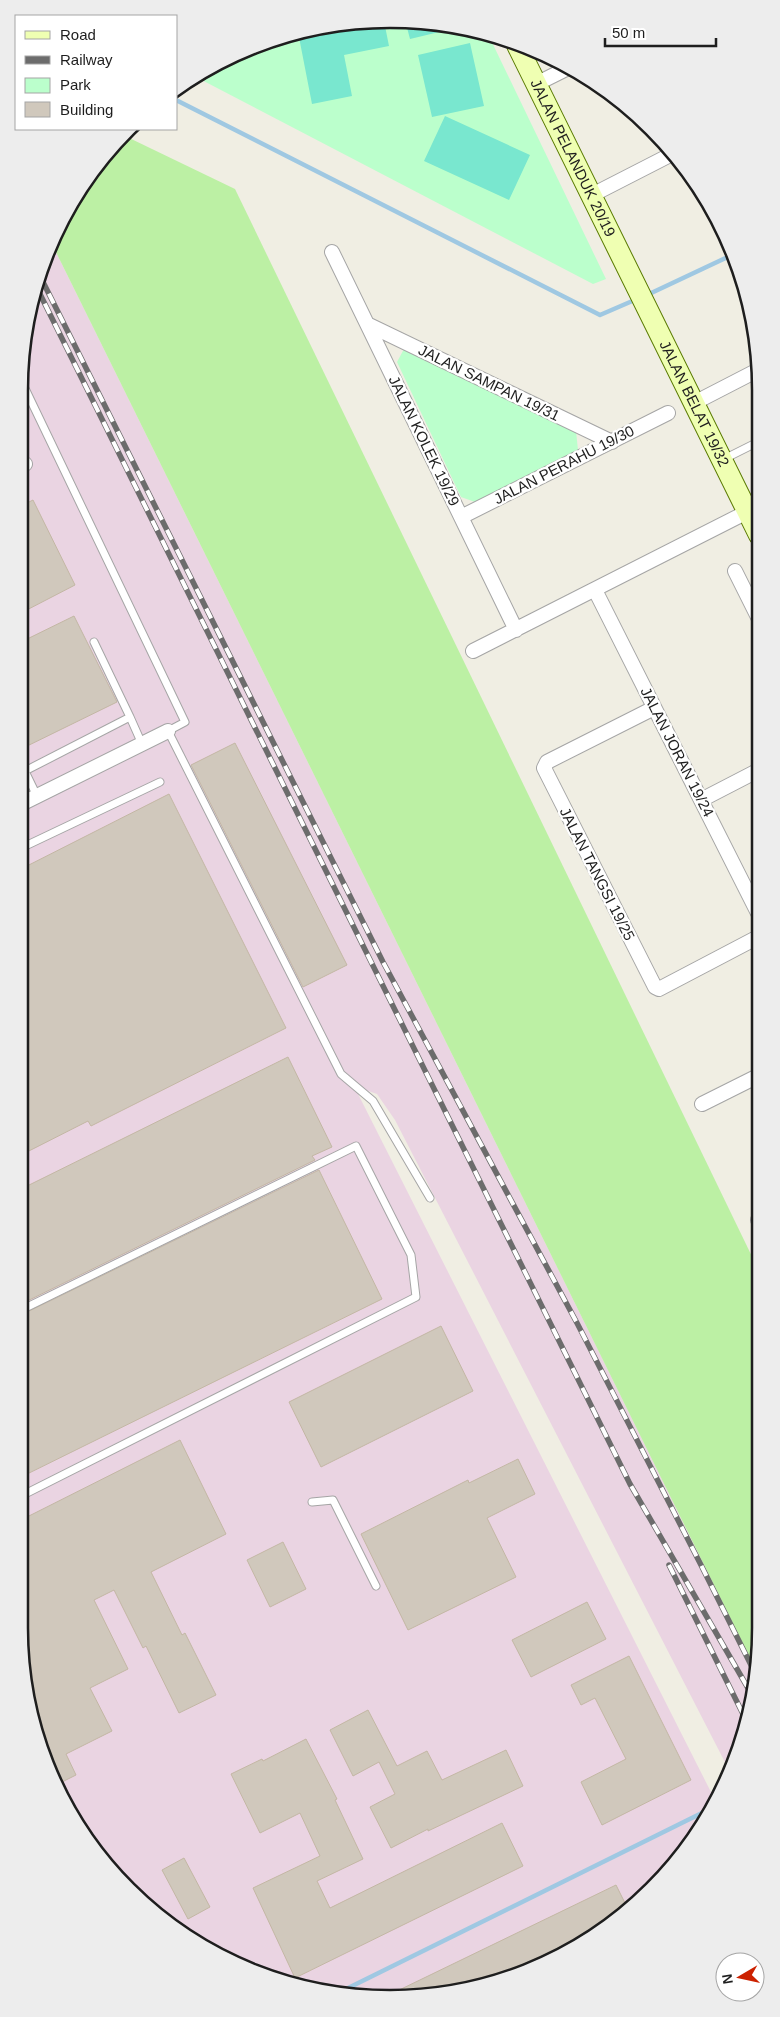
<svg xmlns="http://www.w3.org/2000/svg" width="780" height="2017" font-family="Helvetica,sans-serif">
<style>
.industrial{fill:#ead4e2}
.grass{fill:#bcf0a4}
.park{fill:#bfc}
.pitch{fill:#79e7cf}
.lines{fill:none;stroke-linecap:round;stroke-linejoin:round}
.stream{stroke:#9fc8e2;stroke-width:4.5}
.building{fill:#d0c8bc;stroke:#c3b7a4}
.lane-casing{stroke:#a5a5a5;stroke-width:9}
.street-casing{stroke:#a5a5a5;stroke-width:16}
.secondary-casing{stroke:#597a00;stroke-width:22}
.lane{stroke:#fff;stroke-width:7}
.street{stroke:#fff;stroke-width:14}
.secondary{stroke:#efffb2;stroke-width:20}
.rail-casing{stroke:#6c6c6c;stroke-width:5.5}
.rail{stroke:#fff;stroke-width:4;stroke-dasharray:11;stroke-linecap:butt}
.labels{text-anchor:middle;stroke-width:4.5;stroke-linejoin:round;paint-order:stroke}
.street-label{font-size:15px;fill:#1e1e1e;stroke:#fff}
.rim{fill:none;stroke:#1e1e1e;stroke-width:2.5}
</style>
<rect width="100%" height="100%" fill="#f0eee3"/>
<!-- industrial -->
<path class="industrial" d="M51,242l705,1428 -7,53 -19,49 -335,-652 -18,-26 -23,-8 362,716 -31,51 -89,83 -64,34 -69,21 -122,4 -70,-16 -66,-30 -94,-77 -43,-60 -29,-65 -20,-120v-1237l12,-96z"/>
<!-- grass -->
<path class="grass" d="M123,135l112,54 525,1084 1,354 -5,43 -705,-1428 6,-16 39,-62z"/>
<!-- park -->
<path class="park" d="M415,20l72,12 119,247 -13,5 -399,-208c37,-27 102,-47 147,-54 24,-3 50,-2 74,-2z
M404,349l172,82 2,19 -103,52 -14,-5 -64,-135z"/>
<!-- pitch -->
<path class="pitch" d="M405,20h10l45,7 -50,12z
M384,21l5,25 -45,9 8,41 -40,8 -14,-72 44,-10z
M470,43l14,63 -52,11 -14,-62z
M445,116l85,39 -21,45 -85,-39z"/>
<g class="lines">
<!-- stream -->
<path class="stream" d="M176,100l424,215 37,-16
M647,295l85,-40
M336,1994l376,-186"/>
</g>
<!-- building -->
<path class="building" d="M33,500l42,85 -56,29v-107z
M74,616l43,86 -98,48v-107z
M235,743l112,222 -44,22 -112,-222z
M169,794l117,234 -195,98 -3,-5 -69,35v-286z
M288,1057l44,90 -20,9 3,4 -296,145v-115z
M319,1170l63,129 -363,179v-162z
M441,1326l32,65 -152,76 -32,-65z
M180,1440l46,94 -75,38 31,63 3,-2 31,62 -37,18 -33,-67 -3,2 -29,-58 -20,10 34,69 -38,19 22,43 -46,23 10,21 -20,10 -17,-38 -20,-120v-106z
M518,1459l17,35 -48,24 29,59 -108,53 -47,-96 107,-54 1,3z
M283,1542l23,47 -36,18 -23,-47z
M587,1602l19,37 -75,38 -19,-37z
M629,1656l62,124 -89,45 -21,-43 45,-23 -31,-61 -14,7 -10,-20z
M368,1710l29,56 30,-15 15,29 64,-30 17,36 -95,45v-2l-37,19 -21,-41 25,-13 -16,-32 -26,14 -23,-46z
M306,1739l31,60 -2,1 28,59 -46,22 13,27 172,-85 21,43 -228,112 -42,-90 67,-32 -20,-43 -40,20 -29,-59 31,-15 1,2z
M184,1858l26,49 -22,12 -26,-49z
M616,1885l11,22 -31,29 -64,34 -69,21 -70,2z"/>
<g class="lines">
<!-- lane casing -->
<g class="lane-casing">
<path id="lane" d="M20,378l165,344 -17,9 173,343 32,27 57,97
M724,459l34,-17
M94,642l36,75
M19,759l18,37
M25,771l105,-54 12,27
M19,849l141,-67
M19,1311l337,-165 55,109 5,42 -397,200
M312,1502l21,-2 43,86"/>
</g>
<!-- street casing -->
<g class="street-casing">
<path id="street" d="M536,84l32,-16
M592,195l82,-42
M332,252l184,378
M367,324l245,118
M694,403l64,-33
M19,467l6,-3
M461,517l207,-104
M735,571l24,48
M595,590l164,325
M473,651l274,-139
M654,708l-107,54 -3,6 111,219 4,2 101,-53
M701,800l58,-30
M19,805l149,-74
M702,1104l58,-29
M758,1220l2,-2"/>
</g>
<!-- secondary casing -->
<g class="secondary-casing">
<g id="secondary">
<path id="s1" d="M517,45l242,490"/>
</g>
</g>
<!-- lane -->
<use href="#lane" class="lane"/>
<!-- street -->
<use href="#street" class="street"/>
<!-- secondary -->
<use href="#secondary" class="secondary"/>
<!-- rail casing -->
<g class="rail-casing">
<path id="rail" d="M39,274l344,688 194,361 124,242 54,108
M35,284l595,1200 122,211
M669,1565l79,159"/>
</g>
<!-- rail -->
<use href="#rail" class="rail"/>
</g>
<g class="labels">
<!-- street labels -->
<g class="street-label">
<text dy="5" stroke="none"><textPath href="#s1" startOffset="126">JALAN PELANDUK 20/19</textPath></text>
<text transform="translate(489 383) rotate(26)" y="5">JALAN SAMPAN 19/31</text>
<text dy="5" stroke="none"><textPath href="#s1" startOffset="400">JALAN BELAT 19/32</textPath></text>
<text transform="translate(424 441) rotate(64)" y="5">JALAN KOLEK 19/29</text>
<text transform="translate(564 465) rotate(-27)" y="5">JALAN PERAHU 19/30</text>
<text transform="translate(677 752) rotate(63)" y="5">JALAN JORAN 19/24</text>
<text transform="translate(597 874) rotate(63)" y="5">JALAN TANGSI 19/25</text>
</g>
</g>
<!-- crop -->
<path d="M0 0H780V2017H0ZM390 28H390A362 362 0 0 1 752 390V1628A362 362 0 0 1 390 1990H390A362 362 0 0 1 28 1628V390A362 362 0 0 1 390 28Z" fill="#ededed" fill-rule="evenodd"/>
<path class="rim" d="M390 28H390A362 362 0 0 1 752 390V1628A362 362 0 0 1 390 1990H390A362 362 0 0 1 28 1628V390A362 362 0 0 1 390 28Z"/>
<!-- legend -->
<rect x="15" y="15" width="162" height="115" fill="#ffffff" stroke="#a5a5a5"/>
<rect x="25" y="31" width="25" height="8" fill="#efffb2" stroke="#a5a5a5"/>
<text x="60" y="40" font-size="15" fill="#1e1e1e">Road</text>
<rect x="25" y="56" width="25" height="8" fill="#6c6c6c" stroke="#a5a5a5"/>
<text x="60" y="65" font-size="15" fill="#1e1e1e">Railway</text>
<rect x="25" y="78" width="25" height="15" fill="#bbffcc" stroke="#a5a5a5"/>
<text x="60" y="90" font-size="15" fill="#1e1e1e">Park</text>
<rect x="25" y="102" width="25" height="15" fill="#d0c8bc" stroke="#a5a5a5"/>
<text x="60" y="115" font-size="15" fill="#1e1e1e">Building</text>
<!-- north arrow -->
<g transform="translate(740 1977) rotate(261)"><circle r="24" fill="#ffffff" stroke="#a5a5a5"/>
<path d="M0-4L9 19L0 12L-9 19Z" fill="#cc2100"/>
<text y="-8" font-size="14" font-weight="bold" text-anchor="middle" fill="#1e1e1e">N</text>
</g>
<!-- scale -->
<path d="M605 38v8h111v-8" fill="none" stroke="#1e1e1e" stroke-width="2.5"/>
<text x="612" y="38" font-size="15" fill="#1e1e1e" stroke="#ffffff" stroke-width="4" paint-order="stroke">50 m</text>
</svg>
